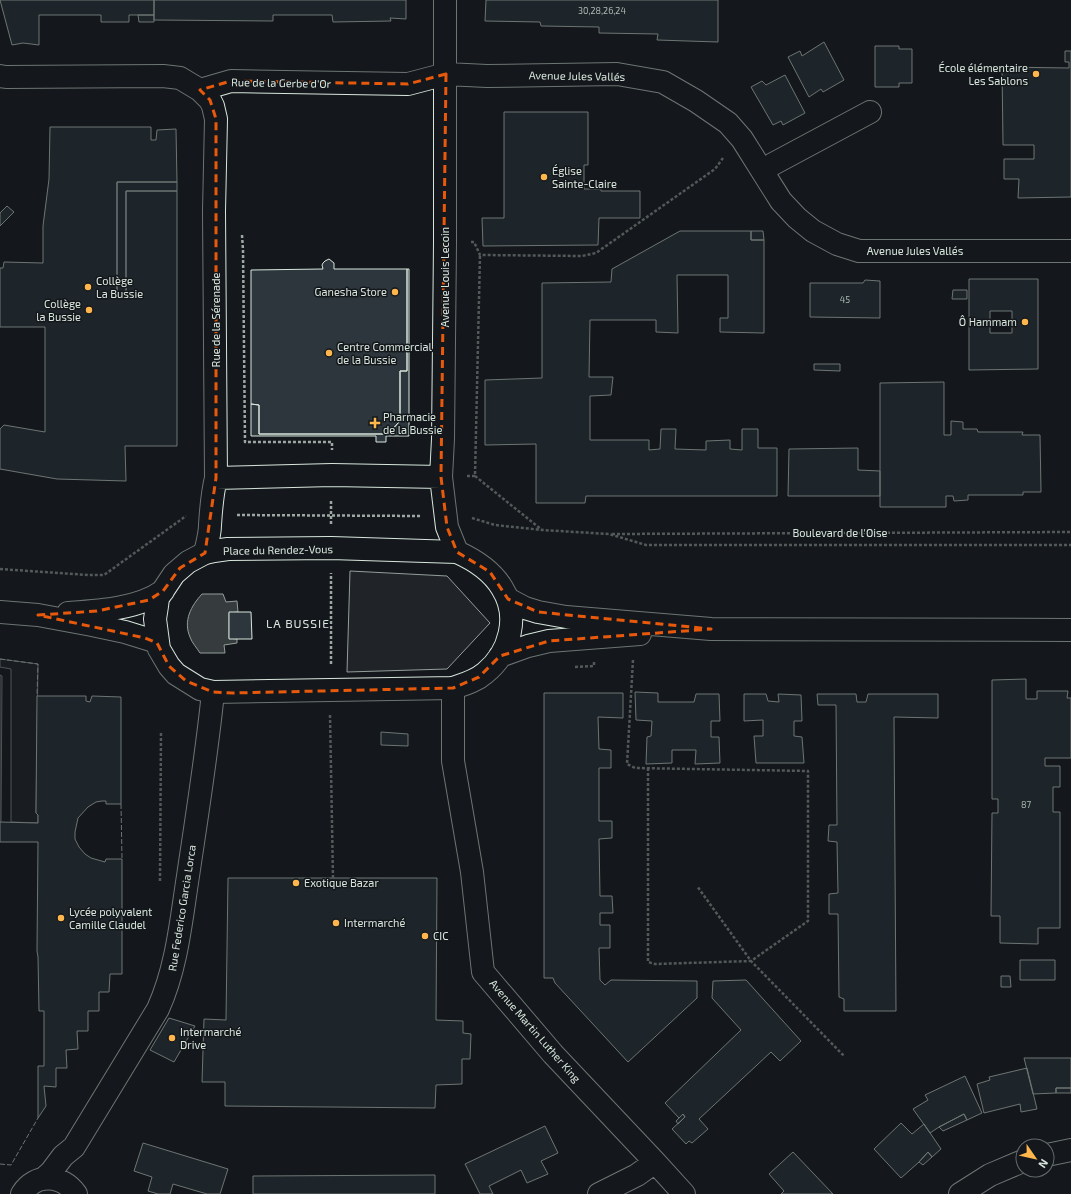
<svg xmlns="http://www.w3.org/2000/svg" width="1071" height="1194" font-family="'Exo 2',sans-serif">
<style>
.green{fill:#202428;stroke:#939e99}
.water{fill:#363b3e;stroke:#939e99}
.building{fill:#2c363c;stroke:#d8e6dc;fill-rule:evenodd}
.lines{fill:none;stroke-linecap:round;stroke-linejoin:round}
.minor-casing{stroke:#d8e6dc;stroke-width:24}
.major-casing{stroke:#d8e6dc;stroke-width:24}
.path{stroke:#9da8a2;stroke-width:2.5;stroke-dasharray:3 2;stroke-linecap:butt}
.minor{stroke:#14181c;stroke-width:22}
.major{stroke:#14181c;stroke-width:22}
.fence{stroke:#d8e6dc;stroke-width:1;stroke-dasharray:5 2;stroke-linecap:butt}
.marked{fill:none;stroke:#e8590c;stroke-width:3;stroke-dasharray:8 5;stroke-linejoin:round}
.poi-dot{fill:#ffb74d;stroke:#14181c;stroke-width:1.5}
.labels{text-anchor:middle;stroke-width:3;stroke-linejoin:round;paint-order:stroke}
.number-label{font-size:9px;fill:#adbab4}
.poi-label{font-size:11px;fill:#d8e6dc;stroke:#14181c;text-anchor:start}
.street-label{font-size:11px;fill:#d8e6dc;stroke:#14181c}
.neighbourhood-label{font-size:12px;letter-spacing:1px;fill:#d8e6dc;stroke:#14181c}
</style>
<rect width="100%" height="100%" fill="#14181c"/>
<!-- green -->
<path class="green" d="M350,571l97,5 43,47 -43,46 -100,3z
M0,659l38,5 -2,149 2,2v8l-27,-1v-153l-11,-2z
M0,675l2,1 -1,146h-1z"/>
<!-- water -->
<path class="water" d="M202,594h21l3,8 11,-1 1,11 -9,1v25l8,1v4l-13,2 1,8h-25c-3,-5 -8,-10 -10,-16 -7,-16 1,-31 12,-43z"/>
<!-- building -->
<path class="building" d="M0,0h154v15h-25v7h-28v-7h-62v30l-16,-2 -11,2z
M154,0h252v19l-16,-1 1,3 -58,1 -1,-7h-59v6l-119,-1z
M486,0h232v42l-61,-2 1,-6 -59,-1v-6l-58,-1 -1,-4 -55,-1z
M138,15h16v7h-15z
M824,42l20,38 -21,12 -2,-3 -12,8 -21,-40 12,-6 2,5z
M875,46h24v3h13v34h-13v4h-24z
M1065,51h6v146l-53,1 1,-19h-15v-20h30v-14h-31l-1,-78 67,1v-6h-4z
M785,75l20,38 -22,12 -2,-4 -8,4 -22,-38 11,-6 4,4z
M504,112h84v53h-4v24h17v2h39v27h-41l-1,27 -115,1 -1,-28h22z
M50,127h101v13h5l1,-10 19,-1 1,53h-60v112h9v-103h51v255h-52l1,35 -69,-2 -57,-10v-40l4,-4 41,7v-105h-45v-59h3l1,-6 39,1v-37l6,-47z
M117,182h60v9h-51v103h-9z
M7,206l7,6 -14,14v-13z
M680,231h71v9h13v93l-44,-1v-14h8v-43h-51l1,58 -22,-1v-12h-66l-1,57h24l-2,18 -21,1v44h59v10l11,-1 1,-20h15l-1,20 31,1v-9l24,-1v9l12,1v-21h16v19h19v48h-191l-1,7h-49v-59l-51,1v-65l57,-2v-95l69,-1 1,-13z
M751,231h12l1,9h-13z
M329,259l5,4v6h73v102h-7v50l-12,13h-129v-29l-8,-1v-134l72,-1 -1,-4 1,-2 2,-2z
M407,269h2v167h-23v6h-10v-6h-125v-32l8,1v29h129l12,-13v-50h7z
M969,279h69v90l-69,1zM990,311h22v22h-22z
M865,280l15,1v37l-70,-1v-34h53z
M953,290h14v9h-15z
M814,364h26v7l-26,-1z
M944,382v53h7v-14l12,1v7h14l1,3h45l-1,3h18l1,57h-18v3h-55v5l-14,1 -1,-5h-7v11h-66v-124z
M858,448v22l22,1v25h-92l1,-47z
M229,612h22l1,27h-23z
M1026,679v20h11v-8h31l-1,7h4v60h-26v8h15v21h-7v25h7v116h-22v16l-38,-1v-27h-9l1,-103h6v-14h-6v-119z
M635,692l23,1v9h36l2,-8h23l1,27h-9v16h8l1,26 -25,1 1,-14h-24v13l-26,1 1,-27 4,-1 1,-15 -16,-1z
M544,693h79v25l-25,-1 1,32 12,1v18h-12v53h13v17l-13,1 1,57h12l1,17h-13v12h10v23h-11l1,32 5,5 6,-5 86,1v17l-69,64 -73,-79 -2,-5h-9z
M744,694h22l2,7 11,1 -1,-8 23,1 1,26h-8v15l8,1 2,26h-48l-2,-27h9v-16l-19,1z
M817,694h39l1,8h9l2,-8h70v24l-44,-1 2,294h-52v-12l-5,-2 -1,-83h-9v-20l9,-1 -1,-51 -9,-1 1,-16h8l-1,-120h-18z
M37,696h49v5l4,1 2,-6 29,1v107h-15v-3h-4l-6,1 -8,5 -10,11 -3,14v7l4,8 6,7 6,4 14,4 1,-3h16v115h-12l-1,18h-10v19h-11v20h-11l1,18 -12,1 1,18h-11v19l-12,-1 2,20 -8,12v-52h6v-55h-5l-1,-54 -1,-6 1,-109h-38v-20l38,1v-8l-2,-2z
M381,732l27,2v12l-27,-1z
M228,878h209l-1,142 27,1v12l8,1 -1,25h-8v25l-26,1 -1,23 -210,-2v-24h-23l2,-63 22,1z
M1020,960h35v20h-35z
M1001,976h9l1,11h-10z
M746,980l55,61 -21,20 -9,-9 -72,67 9,10 -16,14 -3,-2 -3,3 -14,-15 13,-12 -2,-3 -4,4 -14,-15 76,-73 -29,-32 1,-17z
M169,1018l26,8 -21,36 -24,-12z
M1024,1058h47v30h-15v5l-23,1z
M1027,1068l10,41 -16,3 -1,-8 -36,9 -7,-29 13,-4 -1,-3z
M965,1076l17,37 -15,7 -3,-6 -25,13 -9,6 -17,-24 15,-9 -3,-5z
M1056,1088h15v5h-15z
M683,1114l2,3 -7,7 -2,-3z
M964,1114l3,6 -24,11 -4,-4z
M901,1123l11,11 12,-10 17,25 -9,8 -4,-5 -9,10 -18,16 -27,-29z
M545,1126l13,27 -17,8 7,13 -21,9 -6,-13 -32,16 4,8h-13l-15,-30z
M143,1143l85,26 -8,25h-13l-34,-10 -3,10h-12l-10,-3 4,-14 -18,-6z
M793,1152l40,42h-52l3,-3 -15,-17z
M928,1152l4,5 -9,8 -4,-3z
M435,1175v19h-182v-18z"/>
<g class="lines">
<!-- minor casing -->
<g class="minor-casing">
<path id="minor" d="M445,0v243l-2,196 -2,38 6,50 10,25
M0,76l6,1 157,-1 17,2 20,12 10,10 3,6 3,13 -2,92 2,267c-4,16 -5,31 -6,47 0,9 -3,19 -5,28
M200,90l31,-9 177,3 38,-10 41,2 130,-2 46,8 33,19 32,22 14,16 39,62 16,17 16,13 24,13 22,7h212
M763,171l10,-7 97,-52
M216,478l116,-3 109,2
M453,688v73l19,111 11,100 70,82 102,108 29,32
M1047,1155l24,-5
M43,1179l8,-7 12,-16 11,-9 84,-138c19,-42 23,-88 30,-133 9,-61 19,-123 25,-184
M22,1194c13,-21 40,-20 54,0
M599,1194l38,-19 18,-13
M960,1194l30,-19 33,-14"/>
</g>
<!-- major casing -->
<g class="major-casing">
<path id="major" d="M331,548l126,4c18,8 35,19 45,36 18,28 8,65 -17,85 -9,8 -20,11 -32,15l-240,4 -13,-3 -24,-15 -7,-8 -10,-17 -4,-30 2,-13 1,-8 16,-24 14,-12 17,-9 9,-2 14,-2z
M508,599l17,9 13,4 28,5 145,12 360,1
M0,612l38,3 54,10 33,7 29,9 3,2 2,6
M68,613c30,-2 70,-4 95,-22
M500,656l28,-10 21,-5 91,-7"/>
</g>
<!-- path -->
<path class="path" d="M242,235l1,15 2,192h87v8
M471,242h3l6,13 102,1 14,-3 119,-84 8,-11
M467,476h8l5,-221
M475,476l67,54
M237,515l183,1
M472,518l23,7 47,5 67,4 37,11h425
M331,524v-23
M612,534l459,-2
M0,569l88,6h16l82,-59
M633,660l-6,104 8,4 173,3v150l-57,40 93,95
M331,664v-91
M575,667l19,-1v-4
M330,715l3,163
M648,768v194l7,2 96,-3 -54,-75
M160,881l1,-150"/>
<!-- minor -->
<use href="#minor" class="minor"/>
<!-- major -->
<use href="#major" class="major"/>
<!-- fence -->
<path class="fence" d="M0,659l38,5 -1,32
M121,804l1,55
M0,1164l11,1 27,-47"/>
</g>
<!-- marked area -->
<path d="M0 0H1071V1194H0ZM446,74l-5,403 6,50 10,25 33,20 18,27 30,13 173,17 -162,12 -49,15 -21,21 -26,11 -220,5 -20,-1 -27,-11 -17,-15 -12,-23 -12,-5 -107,-23 59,-4 52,-11 14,-9 17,-23 25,-15 11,-75v-359l-6,-19 -10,-10 31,-9 177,3z" fill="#14181c" fill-opacity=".55" fill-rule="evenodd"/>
<path class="marked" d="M446,74l-5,403 6,50 10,25 33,20 18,27 30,13 173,17 -162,12 -49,15 -21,21 -26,11 -220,5 -20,-1 -27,-11 -17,-15 -12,-23 -12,-5 -107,-23 59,-4 52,-11 14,-9 17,-23 25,-15 11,-75v-359l-6,-19 -10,-10 31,-9 177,3z"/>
<!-- markers -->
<g class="poi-dot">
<circle cx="1036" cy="74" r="4"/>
<circle cx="544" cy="177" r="4"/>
<circle cx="88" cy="287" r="4"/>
<circle cx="395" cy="292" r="4"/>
<circle cx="89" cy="310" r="4"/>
<circle cx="1025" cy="322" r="4"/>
<circle cx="329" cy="353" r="4"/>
<path d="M373 417h4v4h4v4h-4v4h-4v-4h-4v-4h4z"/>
<circle cx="296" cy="883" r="4"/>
<circle cx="61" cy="918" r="4"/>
<circle cx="336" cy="923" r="4"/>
<circle cx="425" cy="936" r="4"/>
<circle cx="172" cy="1038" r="4"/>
</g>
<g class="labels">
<!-- number labels -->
<g class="number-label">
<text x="602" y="14">30,28,26,24</text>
<text x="845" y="303">45</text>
<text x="1026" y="808">87</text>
</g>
<!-- poi labels -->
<g class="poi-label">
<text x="1028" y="72" text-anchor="end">École élémentaire<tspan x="1028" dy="13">Les Sablons</tspan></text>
<text x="552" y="175">Église<tspan x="552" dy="13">Sainte-Claire</tspan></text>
<text x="96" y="285">Collège<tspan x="96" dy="13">La Bussie</tspan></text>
<text x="387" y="296" text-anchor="end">Ganesha Store</text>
<text x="81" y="308" text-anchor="end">Collège<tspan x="81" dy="13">la Bussie</tspan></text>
<text x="1017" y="326" text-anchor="end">Ô Hammam</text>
<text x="337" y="351">Centre Commercial<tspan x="337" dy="13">de la Bussie</tspan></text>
<text x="383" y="421">Pharmacie<tspan x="383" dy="13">de la Bussie</tspan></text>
<text x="304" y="887">Exotique Bazar</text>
<text x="69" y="916">Lycée polyvalent<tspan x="69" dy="13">Camille Claudel</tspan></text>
<text x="344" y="927">Intermarché</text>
<text x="433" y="940">CIC</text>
<text x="180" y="1036">Intermarché<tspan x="180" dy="13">Drive</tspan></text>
</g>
<!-- street labels -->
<g class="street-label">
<text transform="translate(577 76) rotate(1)" y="4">Avenue Jules Vallés</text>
<text transform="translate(281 83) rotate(1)" y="4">Rue de la Gerbe d'Or</text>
<text x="915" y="255">Avenue Jules Vallés</text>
<text transform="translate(445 277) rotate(-90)" y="4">Avenue Louis Lecoin</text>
<text transform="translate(216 320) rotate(-90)" y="4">Rue de la Sérenade</text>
<text x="840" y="537">Boulevard de l'Oise</text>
<text transform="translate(278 550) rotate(-1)" y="4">Place du Rendez-Vous</text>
<text transform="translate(182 908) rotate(-81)" y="4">Rue Federico Garcia Lorca</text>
<text transform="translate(535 1031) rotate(49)" y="4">Avenue Martin Luther King</text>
</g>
<!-- neighbourhood labels -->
<g class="neighbourhood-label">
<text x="298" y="628">LA BUSSIE</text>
</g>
</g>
<!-- north arrow -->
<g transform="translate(1035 1158) rotate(124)"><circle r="19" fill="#14181c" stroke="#626a69"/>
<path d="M0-3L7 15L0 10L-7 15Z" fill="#ffb74d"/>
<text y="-6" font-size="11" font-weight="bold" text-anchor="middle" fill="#d8e6dc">N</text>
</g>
</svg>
